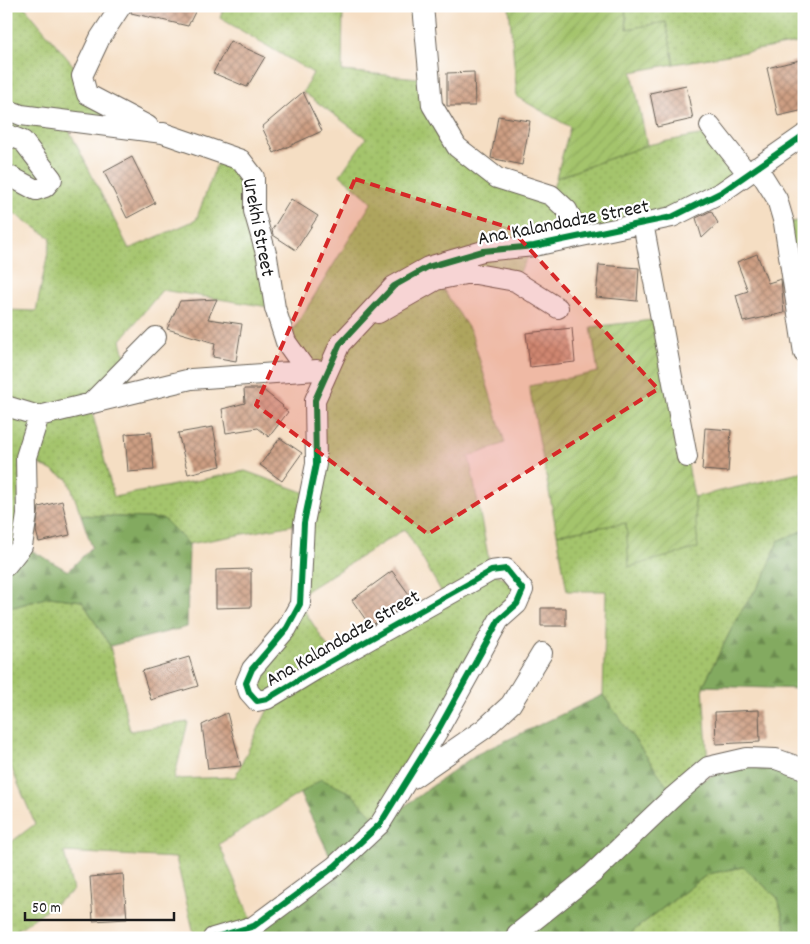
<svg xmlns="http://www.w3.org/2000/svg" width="810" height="944" font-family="Dekko,sans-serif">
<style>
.grass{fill:url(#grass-dots);stroke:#607044}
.forest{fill:url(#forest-firs);stroke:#50633e}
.garden{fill:url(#garden-furrows);stroke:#607044}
.building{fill:url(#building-cross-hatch)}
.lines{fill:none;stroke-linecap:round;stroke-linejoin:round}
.minor-casing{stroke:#686056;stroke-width:22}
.minor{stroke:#fff;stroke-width:20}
.cycleway-casing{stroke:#fff;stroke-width:9}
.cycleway{stroke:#00873e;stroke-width:6}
.marked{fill:#d62828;fill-opacity:0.2;stroke:#d62828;stroke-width:4;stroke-dasharray:10 6;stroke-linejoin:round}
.labels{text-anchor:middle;stroke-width:4.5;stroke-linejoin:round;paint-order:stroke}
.street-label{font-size:20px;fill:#1c1c1c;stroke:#fff}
</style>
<defs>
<pattern id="grass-dots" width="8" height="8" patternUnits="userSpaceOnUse" patternTransform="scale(1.25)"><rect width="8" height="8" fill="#a4c46c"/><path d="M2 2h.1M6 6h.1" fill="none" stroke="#8da85d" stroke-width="1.8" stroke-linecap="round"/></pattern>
<pattern id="forest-firs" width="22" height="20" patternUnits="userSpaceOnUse" patternTransform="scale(1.25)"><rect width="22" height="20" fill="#83aa60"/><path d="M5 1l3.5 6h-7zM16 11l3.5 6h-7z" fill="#6a8a4e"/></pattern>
<pattern id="garden-furrows" width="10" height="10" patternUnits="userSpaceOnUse" patternTransform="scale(1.25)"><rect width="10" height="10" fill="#a4c46c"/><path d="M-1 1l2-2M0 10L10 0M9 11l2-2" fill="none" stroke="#8da85d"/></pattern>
<pattern id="building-cross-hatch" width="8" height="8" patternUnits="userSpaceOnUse" patternTransform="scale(1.25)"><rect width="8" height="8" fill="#ce9f83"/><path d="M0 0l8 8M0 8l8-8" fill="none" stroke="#a6816a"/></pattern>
</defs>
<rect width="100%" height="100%" fill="#fff"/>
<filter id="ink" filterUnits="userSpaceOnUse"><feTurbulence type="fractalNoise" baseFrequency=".02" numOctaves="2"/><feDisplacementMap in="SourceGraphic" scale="10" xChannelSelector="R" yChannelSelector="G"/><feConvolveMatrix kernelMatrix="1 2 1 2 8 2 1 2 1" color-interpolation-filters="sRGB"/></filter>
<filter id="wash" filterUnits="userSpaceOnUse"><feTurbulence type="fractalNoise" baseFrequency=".0096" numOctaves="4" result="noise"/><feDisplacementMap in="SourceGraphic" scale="20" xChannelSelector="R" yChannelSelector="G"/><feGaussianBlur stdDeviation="1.12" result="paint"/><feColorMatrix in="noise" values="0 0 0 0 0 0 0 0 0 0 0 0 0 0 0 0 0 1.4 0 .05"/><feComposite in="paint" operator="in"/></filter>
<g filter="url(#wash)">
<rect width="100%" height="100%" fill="#f5dec3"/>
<!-- grass -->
<path class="grass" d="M6,6h18l58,70 5,18 76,39 -99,-13 65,129 67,-29 25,-68 20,8 34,148 -113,-18 -41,50 13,53 -44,11 24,93 131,-26 64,23 20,-125 -23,1 -20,-28 86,-140 -32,-27 26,-37 -63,-46 10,-19 -93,-55 4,-12h119l-1,65 88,8 27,68 94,48 5,-17 91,-33 57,-11 34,47 -66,36 -138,29 -19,35 -78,-1 34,52 34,111 -36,14 22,114 32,19 -143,234 -59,-44 -102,64 35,82 -41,12h-18l-19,-80 -112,-6 9,39 -67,47v-92l29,-22 -29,-69v-146l43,-12 33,4 28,45 20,85 58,-9 -14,57 61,-2 40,-82 -26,-3 51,-88 35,54 109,-62 -39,-67 -104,65 3,-71 -115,21 -25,-25 -83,-4 -13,-36 -42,-22 1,58 -21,51v-256l30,1 15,-73 -45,-30z
M625,6h179v36l-130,22 -8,-42 -39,7z
M804,220v133l-20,-130z
M804,472v58l-26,11 -13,35 -27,40 -35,70 5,81 -34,29 -71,-101 3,-104h-39l-10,-57 69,-11 4,43 67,-18 -3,-51z
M743,867l35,31 10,40h-160l6,-8 74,-56z"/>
<!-- forest -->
<path class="forest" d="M81,515l83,4 25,25 -2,83 -77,19 -28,-45 -33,-4 -43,12v-43l16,-21 46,26 24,-24z
M804,530v159l-101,-3 35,-70 27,-40 13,-35z
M603,695l71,100 73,-37 57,11v169h-16l-10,-40 -35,-31 -35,7 -74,56 -6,8h-415l41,-12 81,-60 -35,-72 21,-15 30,14 29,31 95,-69z"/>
<!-- garden -->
<path class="garden" d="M509,6h116l2,23 39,-7 8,42 -42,8 15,73 -91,33 14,-51 -53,-30z
M661,319l33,178 4,51 -69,19 -3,-44 -69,11 -28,-148 69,-14 -7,-45z"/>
<g id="blocks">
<!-- building -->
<path class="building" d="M133,6h65l-10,20 -57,-13z
M230,41l35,16 -18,30 -34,-14z
M800,60l4,15v35l-26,6 -11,-48z
M474,72l1,34h-28v-33z
M686,85l7,34 -36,8 -7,-34z
M303,92l19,39 -48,22 -12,-26z
M498,116l32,5 -8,44 -31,-7z
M132,157l23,46 -28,15 -23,-46z
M291,199l27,17 -22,34 -23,-15 -1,-5z
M711,211l7,12 -16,15 -6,-20z
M757,254l11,29 13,-4 3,34 -41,9 -7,-27 12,-4 -11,-29z
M599,265l40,3 -2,33 -41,-4z
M217,299l-9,20 34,5 -6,37 -23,-4 2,-14 -48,-14 13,-28z
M572,328l3,34 -45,5 -4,-34z
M244,389h18l21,17 -1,1 6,5 -19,25 -11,-9 -32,5 -4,-24 23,-6z
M213,427l8,39 -33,8 -10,-41z
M705,428l26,2 -3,42 -26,-2z
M151,432l3,38 -26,2 -3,-38z
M280,438l22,15 -20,28 -22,-16z
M62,501l8,34 -31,7 -3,-11 3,-24z
M251,569v38l-35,1v-38z
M392,571l22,30 -44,25 -18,-26z
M541,608h25v18h-25z
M189,657l9,29 -47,14 -9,-29z
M759,710l1,32 -44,2 -1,-32z
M227,713l14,53 -33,3 -6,-44z
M123,874l4,45 -34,2 -3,-44z"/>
</g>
</g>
<g filter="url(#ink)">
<use href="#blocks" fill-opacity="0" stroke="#686056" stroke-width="1"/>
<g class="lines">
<!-- minor casing -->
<g class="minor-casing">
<path id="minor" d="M121,6l-21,32 -18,38 5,18 61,32
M423,6l9,99 25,42 40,31 54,17 16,15 13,26
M6,109l15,6 142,18 78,27 13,17v34l13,46 8,51 11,34 20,28
M710,126l38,48
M6,134l17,7 29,38 -7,8 -9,3 -30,-16
M757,167l20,32 7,24 20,130
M643,223l44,234
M378,313l58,-33 34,-7 45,8 43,27
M90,404l66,-67
M6,406l33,10 152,-37 126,-9
M6,566l16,-20 5,-31 -1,-58 13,-41
M413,778l71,-49 27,-25 31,-51
M517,934l75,-60 82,-78 34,-29 39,-9 29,1 28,10
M213,938l41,-12 81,-60 45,-42 57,-92 62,-112 18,-16 6,-14 -17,-21 -15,2 -176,99 -48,29 -10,2 -8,-9 -3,-9 6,-14 35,-41 13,-24 4,-81 12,-59 -1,-64 25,-56 54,-58 34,-19 55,-16 51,-5 138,-29 50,-25 82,-57"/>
</g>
<!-- minor -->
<use href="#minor" class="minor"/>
<!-- cycleway casing -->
<g class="cycleway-casing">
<path id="cycleway" d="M213,938l41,-12 81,-60 45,-42 57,-92 62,-112 18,-16 6,-14 -17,-21 -15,2 -176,99 -48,29 -10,2 -8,-9 -3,-9 6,-14 35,-41 13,-24 4,-81 12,-59 -1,-64 25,-56 54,-58 34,-19 55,-16 51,-5 138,-29 50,-25 82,-57"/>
</g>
<!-- cycleway -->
<use href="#cycleway" class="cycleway"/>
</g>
</g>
<!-- marked area -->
<path class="marked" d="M355,179l155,49 148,161 -230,145 -172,-129z"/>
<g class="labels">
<!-- street labels -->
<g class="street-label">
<text transform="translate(563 221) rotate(-11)" y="7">Ana Kalandadze Street</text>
<text transform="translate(260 227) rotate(79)" y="7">Urekhi Street</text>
<text transform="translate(342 637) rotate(-30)" y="7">Ana Kalandadze Street</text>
</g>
</g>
<!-- margin -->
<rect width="810" height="944" fill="none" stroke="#fff" stroke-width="25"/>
<!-- scale -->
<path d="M25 912v8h149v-8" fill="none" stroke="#1c1c1c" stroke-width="2.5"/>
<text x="32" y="912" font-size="15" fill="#1c1c1c" stroke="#ffffff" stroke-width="4" paint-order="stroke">50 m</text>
</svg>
